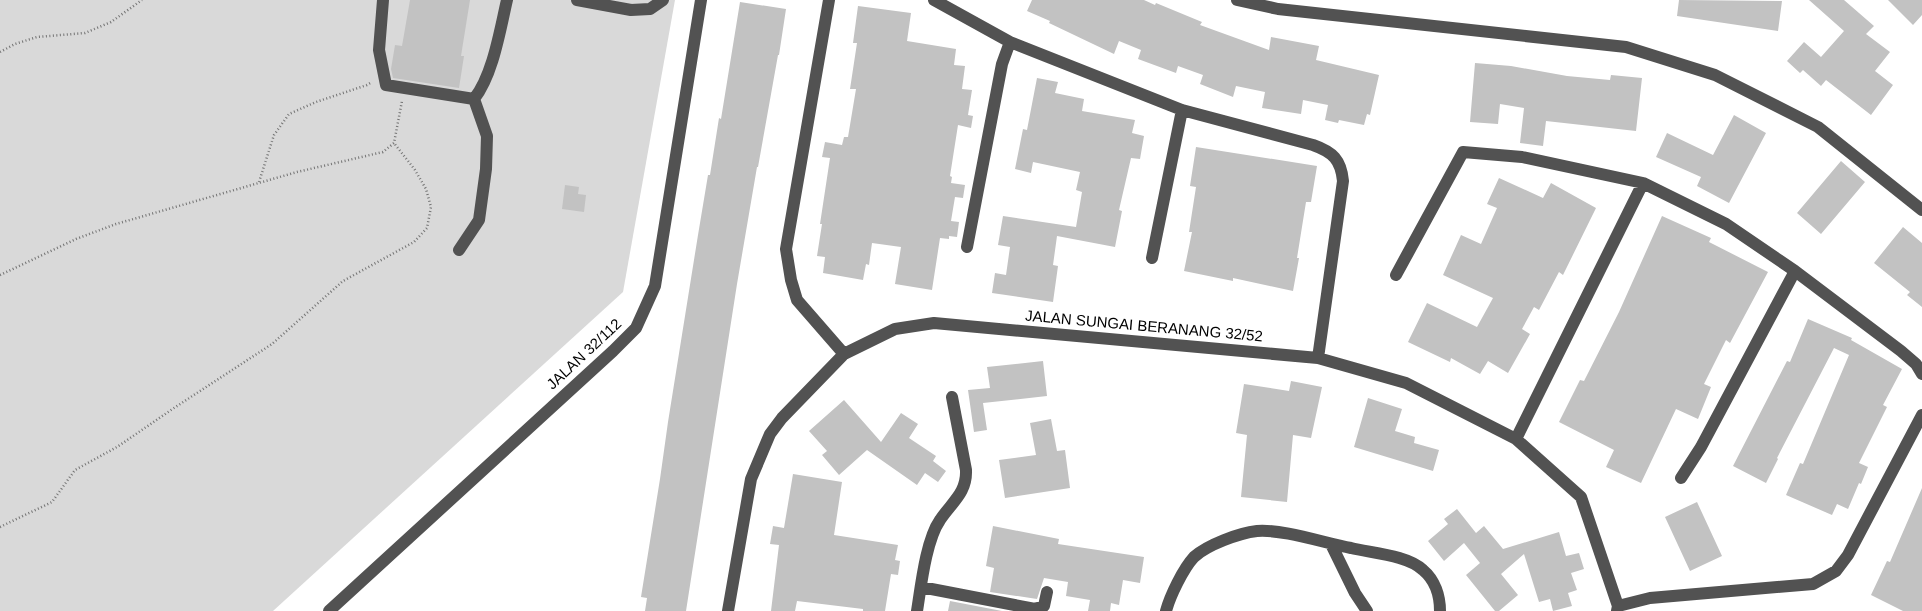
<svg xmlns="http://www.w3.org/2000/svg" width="1922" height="611" font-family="Helvetica,sans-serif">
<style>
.green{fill:#d9d9d9}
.building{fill:#c2c2c2}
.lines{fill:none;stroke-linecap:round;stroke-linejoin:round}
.path{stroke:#747474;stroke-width:2.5;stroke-dasharray:1 2.5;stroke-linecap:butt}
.minor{stroke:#525252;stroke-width:12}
.labels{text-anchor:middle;stroke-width:4;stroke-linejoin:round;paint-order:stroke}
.street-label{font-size:15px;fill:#000;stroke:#fff}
</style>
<rect width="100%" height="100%" fill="#fff"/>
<!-- green -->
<path class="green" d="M0,0h675l-52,292 -350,319h-273z"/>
<!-- building -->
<path class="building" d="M410,0h60l-9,56h3l-5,32 -66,-10 -2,-9 4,-24 7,1z
M1032,0h112l11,5 1,-2 46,19 -2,3 69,25 2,-13 48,9 -3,14 63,15 -9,40 -3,-1 -3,11 -25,-5 -1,3 -13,-3 3,-15 -25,-5 -2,14 -39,-6 3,-16 -29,-6 -3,11 -33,-13 3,-9 -25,-9 -2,7 -38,-14 3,-9 -22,-9 -5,13 -65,-31 1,-2 -23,-10z
M1679,0l103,1 -4,30 -101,-15z
M1809,0h35l30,26 -8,8 24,18 -15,19 18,14 -22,30 -45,-35 -5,6 -18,-16 -3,3 -13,-12 17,-19 17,15 23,-26z
M1888,0h34v15l-9,10z
M740,2l46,7 -7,46h-1l-20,112h-1l-20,117 -51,327h-41l2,-13 -6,-1 19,-118 8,-57 30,-187 10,-60h2l9,-57 2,1z
M858,6l53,7 -4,28 49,8 -2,16 11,1 -3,23 10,1 -4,25 5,1 -2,12 -13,-3 -8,51 2,1 -1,6 14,2 -2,13 -8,-1 -4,24 8,1 -2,15 -8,-1v3l-9,-1 -8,52 -37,-6 6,-37 -29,-4 -3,22 -3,-1 -3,16 -40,-7 2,-16 -8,-1 5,-32h-2l10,-66 -8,-1 3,-15 17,3 2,-8h4l8,-48h-6l7,-46h-4z
M1475,63l36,3 56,10 43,4 1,-5 31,3 -6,53 -90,-10 -3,25 -23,-3 4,-35 -24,-4 -2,20 -28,-2z
M1037,78l21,4 -3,11 29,6 -2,12 53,9 -3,13 12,3 -4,23 -9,-1 -12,52 3,1 -7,36 -58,-11 -4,29 5,1 -5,36 -61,-9 3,-20 11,2 4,-28 -12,-2 5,-29 73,11 6,-35 -6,-2 4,-18 -47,-10 -2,11 -16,-4 8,-40 4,1z
M1734,115l32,18 -37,70 -32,-17 4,-9 -45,-20 11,-24 46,22z
M1196,147l121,19 -6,36h-5l-9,56h2l-6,33 -60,-13v3l-49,-10 8,-39h-3l7,-45 -6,-1z
M1841,161l24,21 -44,52 -24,-21z
M1499,178l44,20 8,-15 45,25 -33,67 -4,-3 -20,38 -5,-3 -12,22 8,5 -22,39 -20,-12 -8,13 -29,-16 -1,4 -42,-20 19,-39 50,24 16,-29 -50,-23 18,-40 20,9 16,-36 -10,-4z
M565,185l14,2 -1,7 8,1 -2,17 -22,-3z
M1662,216l49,22 -2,4 59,30 -38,71 -4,-3 -22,44 7,3 -13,32 -22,-10 -35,74 -35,-16 8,-17 -55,-28 21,-42 4,1 35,-69z
M1903,227l19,16v64l-15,-12 3,-3 -36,-29z
M1808,319l44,19 -1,2 51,29 -19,36 4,2 -28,56 9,4 -7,17 -2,-1 -11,26 -11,-5 -5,11 -46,-20 14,-32 3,1 46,-109 -15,-7 -57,110 1,1 -12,24 -33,-17 54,-105 3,1z
M1043,361l4,35 -64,7 4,27 -13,2 -6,-42 22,-2 -3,-21z
M1291,381l31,6 -11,51 -18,-3 -6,67 -46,-5 6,-62 -11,-2 8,-49 45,7z
M1368,398l34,11 -7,22 20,6 -1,6 25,7 -6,21 -79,-24z
M844,400l37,42 20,-29 17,11 -9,14 27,18 -3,5 13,10 -8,11 -13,-9 -8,12 -50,-35 -28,25 -17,-20 5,-4 -18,-20z
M1051,419l6,32 8,-1 5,38 -65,10 -6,-38 37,-5 -6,-32z
M793,474l49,8 -8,53 64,10 -3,15 5,1 -2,14 -7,-1 -6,37h-22v-2l-66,-8 -2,10h-24l8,-66 -9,-1 3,-18 11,2z
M1922,488v123h-19l-32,-16 16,-34 3,1z
M1697,502l25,54 -32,15 -25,-54z
M1457,509l19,24 8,-7 19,23 56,-17 7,24 13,-3 5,16 -13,4 6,17 -9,3 4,13 -19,5 -3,-12 -11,3 -15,-48 -23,20 17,21 -19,16h-4l-29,-36 14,-12 -16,-20 -20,18 -16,-20 20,-17 -4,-5z
M993,526l66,13 -1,5 86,13 -4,26 -17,-3 -4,25 -8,-2 -1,8h-22l2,-11 -24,-4 2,-14 -24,-4 -7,21 -47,-7 4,-24 -8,-2z
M950,601l52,10h-54z"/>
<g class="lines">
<!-- path -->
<path class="path" d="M0,52l15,-8 22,-7 48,-4 26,-11 31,-22
M259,182l15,-47 15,-21 27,-12 51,-17 5,-3
M0,275l76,-36 40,-15 181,-52 86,-20 11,-9 8,-42
M0,527l52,-25 23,-32 42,-23 57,-39 98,-64 71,-63 71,-39 13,-14 4,-21 -5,-18 -11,-19 -21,-27"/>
<!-- minor -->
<path class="minor" d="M383,0l-4,50 7,35 88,14c19,-24 26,-69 33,-99
M577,0l54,10 19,-1 13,-9
M829,0l-43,249 5,31 6,20 47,54
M934,0l76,42 172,68 131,35c20,7 28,15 30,36l-25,177
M1237,0l41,9 348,38 89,28 103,52 104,83
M967,247l35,-183 8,-22
M459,250l20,-30 7,-51 1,-33 -13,-37
M1152,258l30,-148
M1396,275l67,-123 59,5 121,26 83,41 69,47 106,80 15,13 6,10
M1516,439l127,-256
M1681,478l20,-31 94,-176
M1331,544l24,49 12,18
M921,587l114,22 9,-3 3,-14
M1618,606l32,-8 163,-14 23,-13 12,-16 74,-140
M329,611l284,-260 23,-23 19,-42 46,-286
M728,611l23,-132 19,-45 12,-16 62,-64 51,-25 39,-6 384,35 88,25 110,56 65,58 37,109 -1,5
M917,611c4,-25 9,-71 23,-91 12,-18 27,-27 26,-50l-14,-73
M1166,611c4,-15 17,-42 28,-54 13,-12 45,-24 63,-26 27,-2 67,12 94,17 20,5 57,7 72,22 12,10 17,26 17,41"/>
</g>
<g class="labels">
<!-- street labels -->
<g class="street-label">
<text transform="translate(1144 326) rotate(5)" y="5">JALAN SUNGAI BERANANG 32/52</text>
<text transform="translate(584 354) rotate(-43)" y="5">JALAN 32/112</text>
</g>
</g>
</svg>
